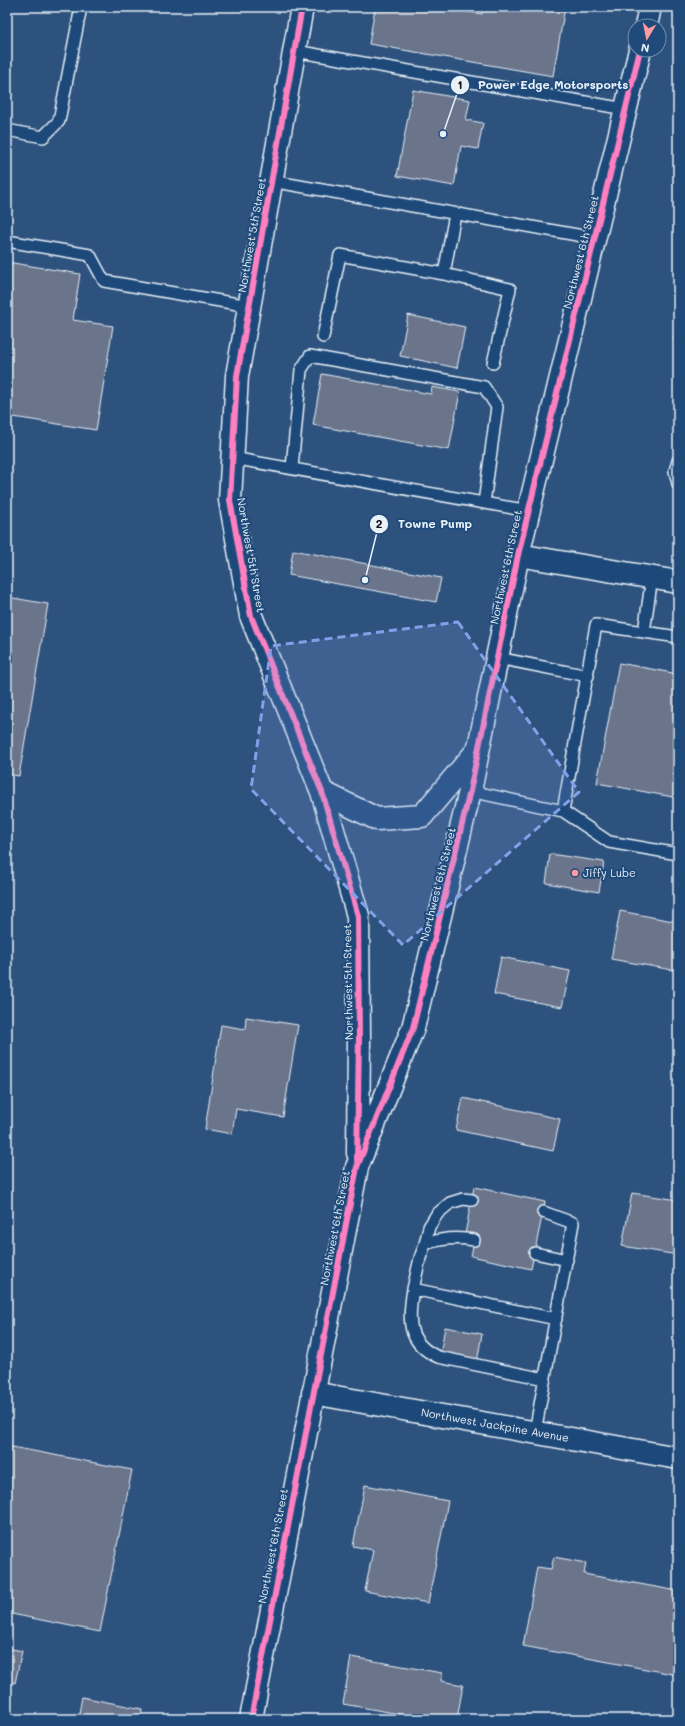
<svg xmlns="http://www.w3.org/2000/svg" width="685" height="1726" font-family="Mali,sans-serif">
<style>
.building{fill:#6b748c;stroke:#e8f1f8}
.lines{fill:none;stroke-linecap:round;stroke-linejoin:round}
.lane-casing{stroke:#e8f1f8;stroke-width:14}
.street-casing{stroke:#e8f1f8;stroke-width:25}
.primary-casing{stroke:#e8f1f8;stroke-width:25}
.lane{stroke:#1f4a7a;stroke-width:11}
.street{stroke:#1f4a7a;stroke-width:22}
.primary{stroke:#1f4a7a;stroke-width:22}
.cycleway-casing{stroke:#1f4a7a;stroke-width:8}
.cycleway{stroke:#ff80c0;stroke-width:6}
.marked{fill:#82a0e8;fill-opacity:0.2;stroke:#82a0e8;stroke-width:3;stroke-dasharray:8 5;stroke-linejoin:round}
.poi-dot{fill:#ff9aa2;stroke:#1f4a7a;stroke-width:1.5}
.labels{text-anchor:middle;stroke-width:4;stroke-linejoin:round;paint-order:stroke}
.street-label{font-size:11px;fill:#e8f1f8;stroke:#1f4a7a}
.poi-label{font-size:11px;fill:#e8f1f8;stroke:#1f4a7a;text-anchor:start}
.leader{fill:none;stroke:#e8f1f8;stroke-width:1.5}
.callout-dot{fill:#e8f1f8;stroke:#1f4a7a;stroke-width:1.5}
.mark-label{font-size:12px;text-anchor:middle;font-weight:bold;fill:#111}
.callout-label{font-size:12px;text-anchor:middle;font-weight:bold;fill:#e8f1f8;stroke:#1f4a7a;stroke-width:4;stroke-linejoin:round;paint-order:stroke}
</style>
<rect width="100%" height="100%" fill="#2e527e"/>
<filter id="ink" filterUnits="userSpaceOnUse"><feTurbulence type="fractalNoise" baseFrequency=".025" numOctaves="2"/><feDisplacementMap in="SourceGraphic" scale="8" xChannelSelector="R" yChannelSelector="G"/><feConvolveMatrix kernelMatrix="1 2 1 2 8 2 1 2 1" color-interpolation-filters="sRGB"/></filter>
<g filter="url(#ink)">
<!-- building -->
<path class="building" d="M375,7h65l42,7 1,-7h82l-12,69 -184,-32z
M413,90l57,10 -4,20 17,3 -5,26 -17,-3 -7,40 -57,-10z
M7,262l73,12 -7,46 40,6 -17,104 -89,-14z
M678,314v27l-5,-1z
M408,315l57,12 -8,41 -57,-12z
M322,374l109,20 1,-7 28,5 -11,58 -136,-25z
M293,550l148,28 -5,24 -147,-27z
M7,597l41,7 -29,172 -12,-2z
M619,663l59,11v124l-81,-15z
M550,854l54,8 -5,30 -53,-9z
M620,911l58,11v49l-67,-12z
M501,957l69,14 -8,36 -68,-13z
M246,1017l52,8 -15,92 -47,-8 -4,25 -27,-5 16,-104 24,4z
M463,1098l97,21 -7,32 -97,-21z
M474,1187l71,15 -14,67 -60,-13 4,-20 -10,-2z
M632,1193l46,7v55l-56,-9z
M445,1327l37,7 -5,28 -37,-7z
M7,1446l125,24 -32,162 -93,-19z
M365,1485l83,16 -20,102 -63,-12 8,-41 -20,-4z
M554,1557l32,6 -2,11 94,17v84l-155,-29 14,-79 14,2z
M7,1648l15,3 -7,32 -8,-2z
M351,1657l91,16 -1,8 22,4 -6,34h-29l-85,-15z
M82,1697l60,12 -1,10h-63z"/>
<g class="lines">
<!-- lane casing -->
<g class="lane-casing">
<path id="lane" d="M295,51l330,58
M7,130l36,7 16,-16 22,-114
M271,181l323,57
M7,241l83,14 14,26 145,25
M444,274l66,15 -17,74
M323,337l17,-82 104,19 11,-60
M232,458l297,53
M678,461l-3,10 3,13
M292,468l9,-98 9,-14 174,31 13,20 -13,96
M644,632l8,-55
M498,658l90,18
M470,791l93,20 33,-186 82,12
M563,811l46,31 69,12
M425,1244c17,-6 31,-7 49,-4
M535,1253l32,7
M413,1289l7,-31 5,-14 4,-17 8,-13 13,-11 13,-4 9,1
M545,1379l-107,-22c-32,-14 -30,-38 -25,-68l143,30
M535,1432l38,-209 -30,-11"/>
</g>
<!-- street casing -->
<g class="street-casing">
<path id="street" d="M518,555l160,27
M313,1393l365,65"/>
</g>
<!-- primary casing -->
<g class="primary-casing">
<path id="primary" d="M302,7l-65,369 -7,124 21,116 71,176 36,124 1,121 -1,116
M646,26l4,-19
M322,792l55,27 45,-3 55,-65
M251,1719l106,-552 56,-139 57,-237 48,-236 122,-505"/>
</g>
<!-- lane -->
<use href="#lane" class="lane"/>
<!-- street -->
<use href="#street" class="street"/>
<!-- primary -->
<use href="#primary" class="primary"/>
<!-- cycleway casing -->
<g class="cycleway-casing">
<path id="cycleway" d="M302,7l-65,369 -7,124 21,116 71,176 36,124 1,121 -2,123
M251,1719l106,-552 56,-139 57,-237 48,-236 122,-505"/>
</g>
<!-- cycleway -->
<use href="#cycleway" class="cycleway"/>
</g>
</g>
<!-- marked area -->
<path class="marked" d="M458,622l121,170 -176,153 -152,-156 20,-143z"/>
<!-- markers -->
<circle class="poi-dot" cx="575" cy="873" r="4"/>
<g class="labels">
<!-- street labels -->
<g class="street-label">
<text transform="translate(252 235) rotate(-80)" y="4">Northwest 5th Street</text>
<text transform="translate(581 252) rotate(-76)" y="4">Northwest 6th Street</text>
<text transform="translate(251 555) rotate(80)" y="4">Northwest 5th Street</text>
<text transform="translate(506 567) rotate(-78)" y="4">Northwest 6th Street</text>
<text transform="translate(438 884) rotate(-76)" y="4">Northwest 6th Street</text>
<text transform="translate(348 982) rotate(-91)" y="4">Northwest 5th Street</text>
<text transform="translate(335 1228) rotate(-79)" y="4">Northwest 6th Street</text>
<text transform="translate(495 1425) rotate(10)" y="4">Northwest Jackpine Avenue</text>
<text transform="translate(273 1546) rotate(-79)" y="4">Northwest 6th Street</text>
</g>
<!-- poi labels -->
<g class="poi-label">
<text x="583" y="877">Jiffy Lube</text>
</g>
</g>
<!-- callouts -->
<path class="leader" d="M443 134L460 85M365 580L379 524"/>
<g class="callout-dot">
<circle cx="443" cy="134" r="4"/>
<circle cx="365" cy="580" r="4"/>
<circle cx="460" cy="85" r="10"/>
<circle cx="379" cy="524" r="10"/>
</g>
<g class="mark-label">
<text x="460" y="89">1</text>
<text x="379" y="528">2</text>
</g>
<g class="callout-label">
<text x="553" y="89">Power Edge Motorsports</text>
<text x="435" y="528">Towne Pump</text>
</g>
<!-- margin -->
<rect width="685" height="1726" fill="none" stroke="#1f4a7a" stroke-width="24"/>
<rect x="12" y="12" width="661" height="1702" fill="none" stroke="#e8f1f8" stroke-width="1.5" filter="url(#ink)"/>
<!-- north arrow -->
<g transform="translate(647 38) rotate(190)"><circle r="19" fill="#1f4a7a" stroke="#6f8dac"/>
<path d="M0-3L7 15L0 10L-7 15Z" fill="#ff9aa2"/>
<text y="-6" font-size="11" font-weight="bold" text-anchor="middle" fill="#e8f1f8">N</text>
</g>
</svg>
